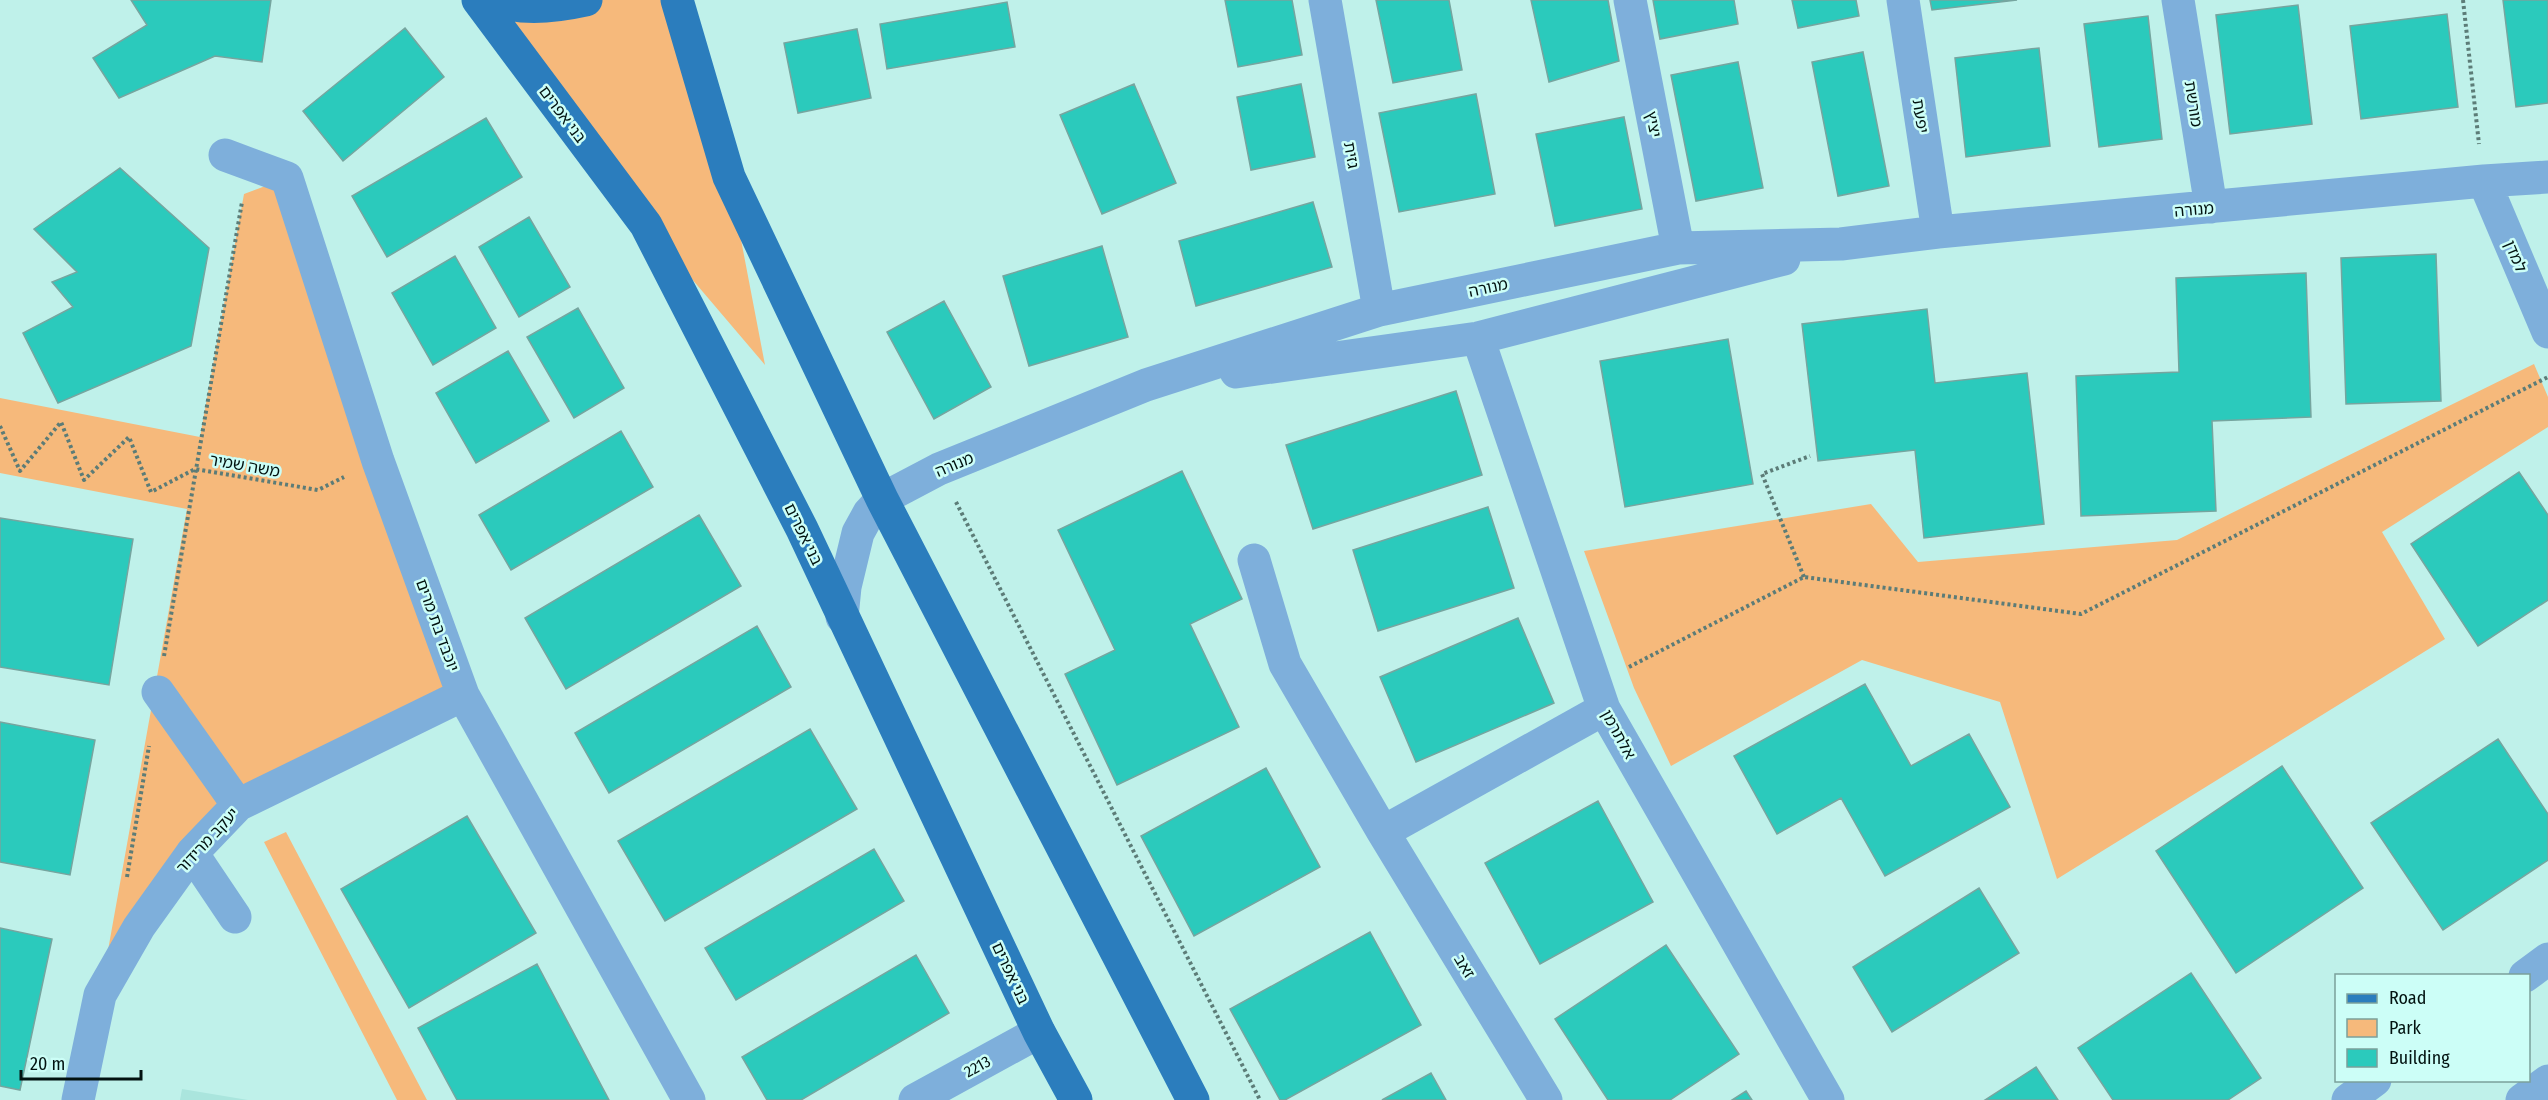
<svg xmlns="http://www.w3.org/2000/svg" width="2548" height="1100" font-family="'Fira Sans Condensed','Noto Sans Hebrew',sans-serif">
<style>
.built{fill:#aae5dd}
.green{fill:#f6b97b}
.building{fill:#2bcabc;stroke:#76a59f;stroke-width:1.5}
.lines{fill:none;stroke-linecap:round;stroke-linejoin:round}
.path{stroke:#5c7c77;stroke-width:4;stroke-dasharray:3 3;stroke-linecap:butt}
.minor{stroke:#7eafdb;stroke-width:33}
.major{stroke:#2b7dbd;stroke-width:33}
.labels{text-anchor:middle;stroke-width:5;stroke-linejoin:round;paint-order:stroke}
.street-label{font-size:16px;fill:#021210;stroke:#ccfef7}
</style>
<rect width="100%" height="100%" fill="#bff1ea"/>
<!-- built -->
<path class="built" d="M182,1089l66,11h-68z"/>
<!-- green -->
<path class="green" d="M496,0h181l52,177 36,188 -119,-140z
M287,178l176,517 -230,103 -133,197 87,-486 -187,-36v-75l200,39 44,-243z
M2534,364l14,33v30l-166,105 63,107 -388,240 -57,-177 -138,-42 -191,106 -37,-78 -50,-137 287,-47 47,58 259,-22z
M286,832l141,268h-30l-133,-258z"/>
<!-- building -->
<path class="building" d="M131,0h140l-9,62 -47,-6 -96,42 -26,-40 54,-33z
M1225,0h67l10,55 -64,12z
M1376,0h73l13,70 -69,13z
M1531,0h77l11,61 -70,21z
M1653,0h81l4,24 -78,15z
M1792,0h64l3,16 -61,12z
M1930,0h87l-85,10z
M2503,0h45v103l-32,4z
M1007,2l8,45 -128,22 -7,-45z
M2298,5l14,119 -82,10 -14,-119z
M2447,14l11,93 -97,12 -11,-93z
M2148,16l14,123 -63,8 -15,-123z
M405,28l39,49 -101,84 -40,-50z
M857,29l14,69 -73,15 -14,-70z
M2039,48l11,98 -84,11 -11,-99z
M1863,52l26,134 -51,10 -26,-134z
M1738,62l25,126 -67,13 -25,-126z
M1134,84l42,99 -74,31 -42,-99z
M1301,84l14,73 -64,13 -14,-73z
M1476,94l19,100 -96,18 -20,-99z
M1624,117l18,92 -87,17 -19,-92z
M486,118l36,59 -135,80 -35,-61z
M120,168l89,80 -18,98 -133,57 -35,-70 50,-26 -21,-25 25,-10 -43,-43z
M1313,202l19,65 -136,39 -17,-65z
M529,217l41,70 -51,30 -40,-70z
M1102,246l26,91 -99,29 -26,-90z
M2436,254l5,147 -95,3 -5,-146z
M455,256l41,72 -63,37 -41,-72z
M2306,273l5,144 -99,4 4,90 -135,5 -5,-140 103,-4 -3,-94z
M944,301l47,86 -57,32 -47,-87z
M578,308l46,80 -50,30 -47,-81z
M1927,309l8,74 92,-10 17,151 -120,14 -9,-88 -97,11 -16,-137z
M1728,339l25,145 -128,23 -25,-146z
M508,351l41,70 -73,42 -40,-70z
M1456,391l26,84 -169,54 -27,-84z
M621,431l32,56 -142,83 -32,-55z
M1182,471l60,128 -52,25 49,103 -122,58 -52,-111 50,-24 -57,-120z
M2519,472l29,43v85l-70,46 -67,-102z
M1488,507l26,81 -136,43 -25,-81z
M699,515l42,71 -175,103 -41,-71z
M0,518l133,21 -24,146 -109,-18z
M1518,618l36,85 -138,59 -36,-85z
M757,626l34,61 -182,106 -34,-60z
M1865,684l46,82 58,-32 41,73 -125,69 -44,-78 -64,36 -43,-78z
M0,722l95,18 -25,135 -70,-13z
M810,729l47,80 -192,112 -47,-80z
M2498,739l50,75v46l-105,70 -72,-107z
M2282,766l81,122 -127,85 -80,-122z
M1266,768l54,99 -126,69 -53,-100z
M1598,801l55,101 -113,62 -55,-101z
M467,816l69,117 -127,75 -68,-119z
M874,849l30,52 -168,99 -31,-52z
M1979,888l40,65 -127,79 -39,-65z
M0,928l52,11 -32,151 -20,-4z
M1370,932l51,93 -136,75h-5l-50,-91z
M1666,945l73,109 -69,46h-62l-53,-81z
M916,955l33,58 -148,87h-34l-25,-43z
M537,964l72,136h-152l-39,-72z
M2191,973l70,105 -33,22h-115l-35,-52z
M2036,1067l22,33h-73z
M1431,1073l15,27h-64z
M1746,1091l6,9h-20z"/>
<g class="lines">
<!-- path -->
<path class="path" d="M2463,0l16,144
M0,426l20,45 41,-49 23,58 45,-43 22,55 44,-23 123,21 26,-13
M956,502l304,598
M1804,577l-42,-103 48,-18
M164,656l78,-454
M1629,667l175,-90 277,37 467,-237
M127,877l22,-131"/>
<!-- minor -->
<path class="minor" d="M1325,0l54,310
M1630,0l48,248
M1903,0l35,232
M2178,0l33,207
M225,155l62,23 91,283 85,234 226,405
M2484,181l64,151
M1478,338l126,371 224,391
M1236,372l242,-34 306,-79
M1254,560l31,104 98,168
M842,617l3,-30 13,-54 11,-20 13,-14 57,-30 207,-84 233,-75 299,-62 163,-4 97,-12 546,-51 64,-4
M158,692l80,113
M192,853l43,64
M2525,976l23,-17
M78,1100l22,-105 39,-68 53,-74 46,-48 225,-110
M915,1100l124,-68
M1546,1100l-163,-268 221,-123
M2348,1100l27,-20
M2522,1100l26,-19"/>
<!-- major -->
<path class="major" d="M478,0l168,225 156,304 237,503 37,68
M496,0c26,11 63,6 90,0
M677,0l52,177 153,322 311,601"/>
</g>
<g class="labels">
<!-- street labels -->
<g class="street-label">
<text transform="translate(2194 104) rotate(81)" y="6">מורשת</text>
<text transform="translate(563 114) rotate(53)" y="6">בני אפרים</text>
<text transform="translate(1921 116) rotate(81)" y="6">יפעת</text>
<text transform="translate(1654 124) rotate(79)" y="6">יציץ</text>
<text transform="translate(1352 155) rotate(80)" y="6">גזית</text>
<text transform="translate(2194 209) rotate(-5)" y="6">מנורה</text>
<text transform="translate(2516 256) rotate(67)" y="6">למדן</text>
<text transform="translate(1488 287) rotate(-12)" y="6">מנורה</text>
<text transform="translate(954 464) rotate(-23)" y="6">מנורה</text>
<text transform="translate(245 465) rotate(10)" y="6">משה שמיר</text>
<text transform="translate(804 534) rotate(64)" y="6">בני אפרים</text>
<text transform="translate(438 625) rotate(70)" y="6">יוכבד בת מרים</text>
<text transform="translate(1619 734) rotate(61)" y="6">אלתרמן</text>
<text transform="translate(207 840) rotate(-47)" y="6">יעקב מרידור</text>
<text transform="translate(1465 966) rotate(59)" y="6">זאב</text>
<text transform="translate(1011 973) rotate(65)" y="6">בני אפרים</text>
<text transform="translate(977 1066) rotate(-29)" y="6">2213</text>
</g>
</g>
<!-- legend -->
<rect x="2335" y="974" width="195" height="108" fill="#ccfef7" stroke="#7ba09b" stroke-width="1.5"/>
<rect x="2347" y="994" width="30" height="9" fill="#2b7dbd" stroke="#7ba09b" stroke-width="1.5"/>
<text x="2389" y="1004" font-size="18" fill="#021210">Road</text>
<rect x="2347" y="1019" width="30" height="18" fill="#f6b97b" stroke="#7ba09b" stroke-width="1.5"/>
<text x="2389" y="1034" font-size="18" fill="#021210">Park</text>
<rect x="2347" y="1049" width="30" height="18" fill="#2bcabc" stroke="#7ba09b" stroke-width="1.5"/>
<text x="2389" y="1064" font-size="18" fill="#021210">Building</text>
<!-- scale -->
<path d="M21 1070v9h120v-9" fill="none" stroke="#021210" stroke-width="3"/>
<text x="30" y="1070" font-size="18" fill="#021210" stroke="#ccfef7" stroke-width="4.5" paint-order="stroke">20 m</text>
</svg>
